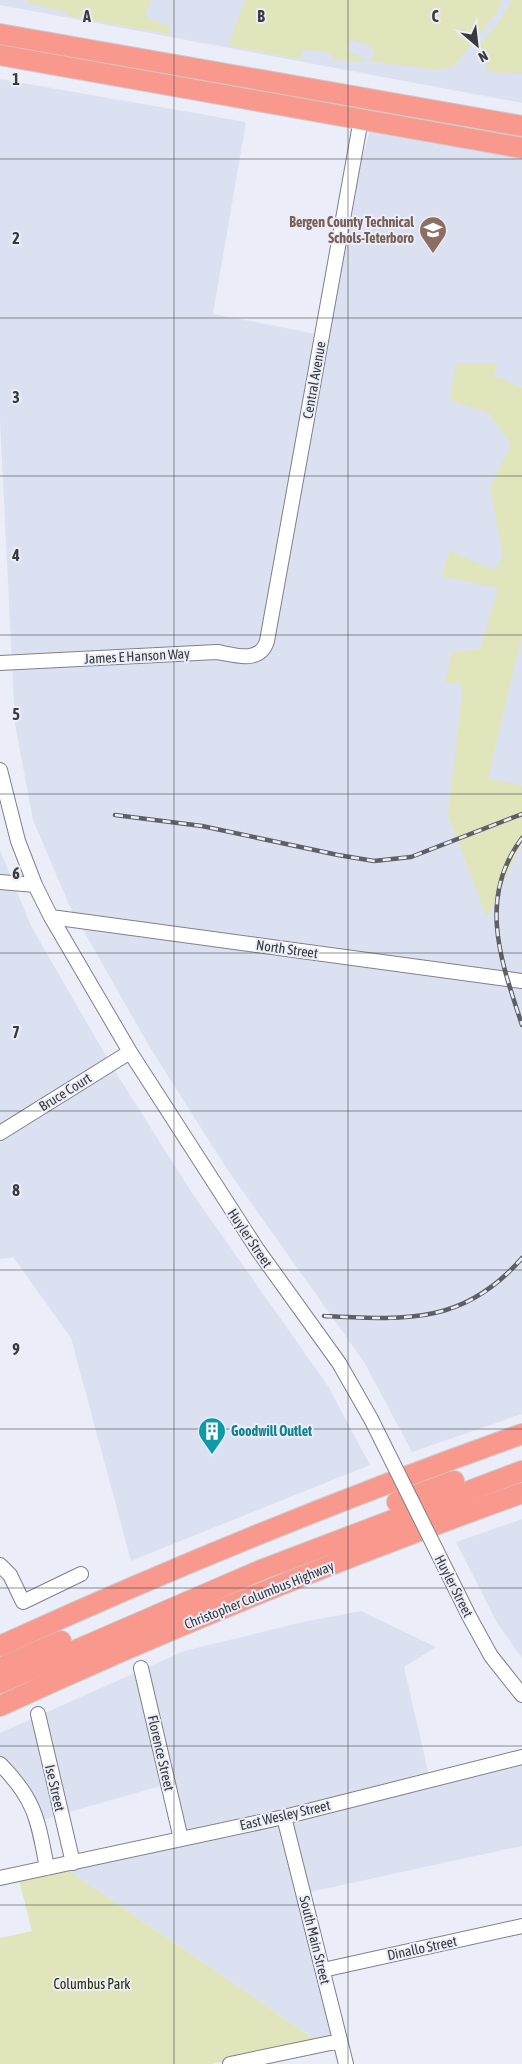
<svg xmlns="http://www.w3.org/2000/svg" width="522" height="2064" font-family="'Asap Condensed',sans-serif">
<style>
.built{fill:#dce1f2}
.green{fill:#e0e5bb}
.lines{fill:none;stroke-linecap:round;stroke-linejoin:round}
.minor-casing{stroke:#7f818a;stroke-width:16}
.highway-casing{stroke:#cccccd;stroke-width:22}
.minor{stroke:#fff;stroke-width:14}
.highway{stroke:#f9998d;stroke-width:20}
.rail-casing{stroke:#5e6065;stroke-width:4.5}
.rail{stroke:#ebeef8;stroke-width:2.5;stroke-dasharray:8;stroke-linecap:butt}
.minor-bridge-casing{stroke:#7f818a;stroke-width:16;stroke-linecap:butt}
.minor-bridge{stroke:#fff;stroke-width:14}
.grid{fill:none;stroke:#393a3e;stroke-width:1;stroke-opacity:0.55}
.labels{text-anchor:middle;stroke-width:4;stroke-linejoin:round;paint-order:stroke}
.education-label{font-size:14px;font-weight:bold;fill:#785e54;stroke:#ebeef8;text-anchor:end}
.street-label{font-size:14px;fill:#393a3e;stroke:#ebeef8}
.culture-label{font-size:14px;font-weight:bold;fill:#0d838f;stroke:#ebeef8;text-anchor:start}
.park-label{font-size:14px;fill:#2b2d01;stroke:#ebeef8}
.grid-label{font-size:16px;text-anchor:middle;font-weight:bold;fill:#393a3e;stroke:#ebeef8;stroke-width:4;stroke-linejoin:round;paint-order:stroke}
</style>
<rect width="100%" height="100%" fill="#ebeef8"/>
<!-- built -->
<path class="built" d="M0,0h522v103l-522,-98z
M0,79l246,43 -33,192 109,21h9l1,-23 20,-95 7,-48 11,-39 152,27v1257l-110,38 -48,-90 -137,-193 -78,-123 -79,-139 -37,-87 -18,-96 -15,-303z
M0,850l31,76 82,142 79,125 136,193 42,79 -239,96 -60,-223 -58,-81 -13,2z
M522,1519v139l-25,-35 -41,-81z
M361,1611l75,36 -32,20 26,113 92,-21v87l-221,48 36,142 -21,4 -254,-174 118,-27 -13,-55 -129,37 -38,-57v-31l184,-82 119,-29z"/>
<!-- green -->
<path class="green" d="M24,0h127l-6,17 26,10 -2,7 -101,-18v-4l-33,-7z
M245,0h257l-5,12 -38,48 -6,7 -14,3 -72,-9 6,-3 1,-8 -8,-6 -14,-4 -4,5 1,7 11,4 5,6 -34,-3 1,-6 -29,-4 -3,10 -72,-13z
M512,0h10v73l-35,-1c1,-9 -2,-13 -9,-18l-1,-6 22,-26z
M456,363h41l-3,12 28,13v247l-34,143 34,8v57l-35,75 -39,-103 15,-130 -18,-3 7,-30 28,-3 18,-61 -57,-12 9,-25 44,19 9,-13 -13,-70 21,-42 -22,-32 -39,-13z
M62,1866l254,174 -105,24h-211v-126l32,-7 -14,-55z"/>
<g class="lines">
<!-- minor casing -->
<g class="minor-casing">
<path id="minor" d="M0,663l217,-11c18,3 43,12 50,-11l94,-522
M0,770l18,71 17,44 16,32 79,135 127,197 82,114 32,56
M0,882l35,3
M51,917l471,64
M0,1133l130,-81
M0,1565l10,10 13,27 58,-28
M469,1616l22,40 31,39
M141,1668l40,171
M38,1714l35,149
M0,1764c36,36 38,57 47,104
M284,1817l62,247
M0,1878l284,-61 238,-60
M323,1970l199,-44
M230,2064l110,-23"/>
</g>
<!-- highway casing -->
<g class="highway-casing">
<path id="highway" d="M0,34l522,92
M0,55l522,93
M397,1502l57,-21
M0,1646c171,-78 345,-149 522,-212
M0,1668l61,-27
M0,1683l261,-113 261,-99
M0,1706c170,-79 345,-149 522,-213"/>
</g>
<!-- minor -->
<use href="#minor" class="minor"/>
<!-- highway -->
<use href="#highway" class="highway"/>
<!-- rail casing -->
<g class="rail-casing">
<path id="rail" d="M115,815l87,11 136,29 36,6 37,-4 111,-43
M522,838c-45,60 -21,123 0,187
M324,1316c81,4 140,9 198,-58"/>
</g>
<!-- rail -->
<use href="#rail" class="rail"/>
<!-- minor-bridge casing -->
<g class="minor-bridge-casing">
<path id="minor-bridge" d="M371,1419l98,197"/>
</g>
<!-- minor-bridge -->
<use href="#minor-bridge" class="minor-bridge"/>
</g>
<!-- grid -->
<path class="grid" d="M174,0v2064M348,0v2064M0,159h522M0,318h522M0,476h522M0,635h522M0,794h522M0,953h522M0,1111h522M0,1270h522M0,1429h522M0,1588h522M0,1746h522M0,1905h522"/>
<!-- icons -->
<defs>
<g id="school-pin" transform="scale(1.4375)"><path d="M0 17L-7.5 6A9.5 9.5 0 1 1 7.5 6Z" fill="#8d6e63" stroke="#ebeef8"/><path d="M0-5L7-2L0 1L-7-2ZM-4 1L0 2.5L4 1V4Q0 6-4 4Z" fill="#fff"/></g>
<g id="building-pin" transform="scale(1.4375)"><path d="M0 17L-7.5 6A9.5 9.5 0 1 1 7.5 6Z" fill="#0f9aa8" stroke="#ebeef8"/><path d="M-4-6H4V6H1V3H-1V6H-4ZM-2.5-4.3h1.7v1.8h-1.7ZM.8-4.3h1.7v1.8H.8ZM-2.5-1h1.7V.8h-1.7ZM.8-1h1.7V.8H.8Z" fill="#fff"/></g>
</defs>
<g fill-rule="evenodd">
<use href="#school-pin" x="433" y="230"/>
<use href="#building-pin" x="212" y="1431"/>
</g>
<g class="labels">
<!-- education labels -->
<g class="education-label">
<text x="414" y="227">Bergen County Technical<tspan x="414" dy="16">Schols-Teterboro</tspan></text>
</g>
<!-- street labels -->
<g class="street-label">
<text transform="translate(314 380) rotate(-80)" y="5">Central Avenue</text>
<text transform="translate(137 656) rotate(-3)" y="5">James E Hanson Way</text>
<text transform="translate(287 949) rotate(8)" y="5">North Street</text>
<text transform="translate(65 1092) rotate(-32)" y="5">Bruce Court</text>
<text transform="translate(250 1238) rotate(56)" y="5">Huyler Street</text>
<text transform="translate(454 1586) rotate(63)" y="5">Huyler Street</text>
<text transform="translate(259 1595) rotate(-22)" y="5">Christopher Columbus Highway</text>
<text transform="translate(161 1753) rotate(77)" y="5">Florence Street</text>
<text transform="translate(55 1788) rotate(77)" y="5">Ise Street</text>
<text transform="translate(285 1815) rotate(-13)" y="5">East Wesley Street</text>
<text transform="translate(315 1940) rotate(76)" y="5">South Main Street</text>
<text transform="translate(422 1948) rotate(-12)" y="5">Dinallo Street</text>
</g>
<!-- culture labels -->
<g class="culture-label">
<text x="231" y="1436">Goodwill Outlet</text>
</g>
<!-- park labels -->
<g class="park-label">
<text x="92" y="1989">Columbus Park</text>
</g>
</g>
<g class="grid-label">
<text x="87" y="22">A</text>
<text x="261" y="22">B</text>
<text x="435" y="22">C</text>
<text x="16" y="85">1</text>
<text x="16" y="244">2</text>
<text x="16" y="403">3</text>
<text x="16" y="561">4</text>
<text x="16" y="720">5</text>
<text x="16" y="879">6</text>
<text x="16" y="1038">7</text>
<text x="16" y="1196">8</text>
<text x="16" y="1355">9</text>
</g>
<!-- north arrow -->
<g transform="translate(477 45) rotate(152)" stroke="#ebeef8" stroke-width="4" paint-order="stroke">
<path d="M0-4L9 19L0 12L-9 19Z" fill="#393a3e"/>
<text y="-8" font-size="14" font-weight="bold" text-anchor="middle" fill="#393a3e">N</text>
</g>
</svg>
